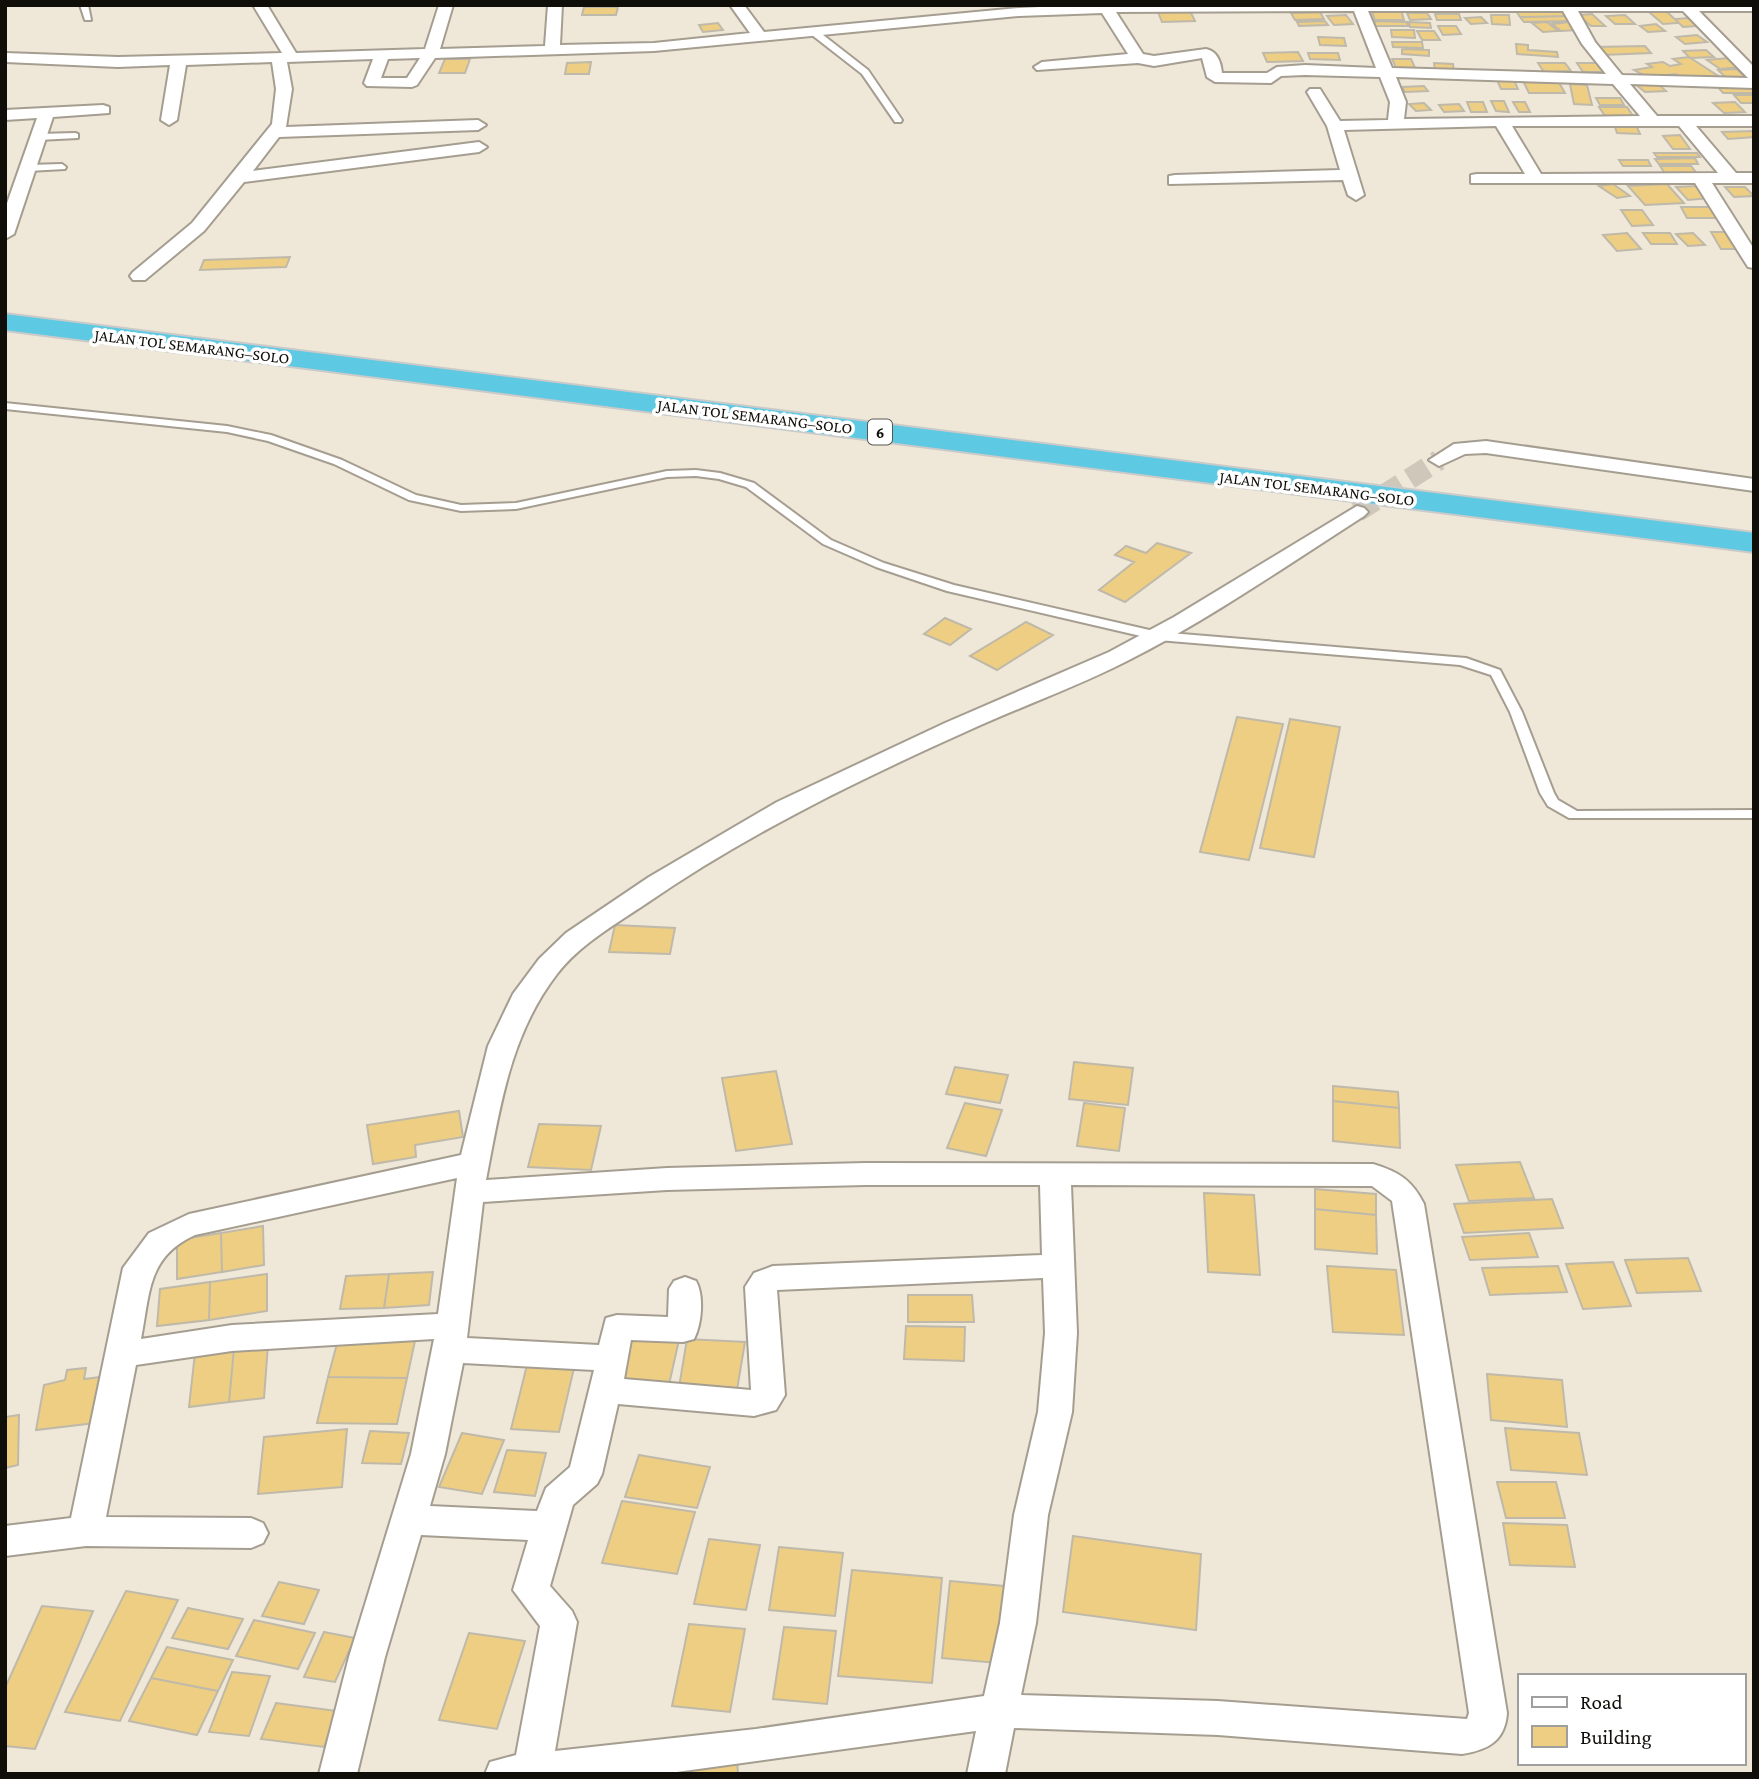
<svg xmlns="http://www.w3.org/2000/svg" width="1759" height="1779" font-family="'Crimson Pro',serif">
<style>
.building{fill:#eece83;stroke:#bfb9aa;stroke-width:2}
.lines{fill:none;stroke-linecap:round;stroke-linejoin:round}
.street-tunnel{stroke:#cec7ba;stroke-width:21;stroke-dasharray:21 10;stroke-linecap:butt}
.lane-casing{stroke:#a59e90;stroke-width:4}
.street-casing{stroke:#a59e90;stroke-width:4}
.highway-casing{stroke:#cacac9;stroke-width:4}
.lane{fill:#fff;fill-rule:evenodd}
.street{fill:#fff;fill-rule:evenodd}
.highway{fill:#5ec9e2;fill-rule:evenodd}
.labels{text-anchor:middle;stroke-width:7;stroke-linejoin:round;paint-order:stroke}
.far-street-label{font-size:16px;fill:#100e09;stroke:#fff}
.shield{fill:#fff;stroke:#585653;stroke-width:2}
.shield-label{font-size:16px;font-weight:bold;fill:#100e09}
</style>
<rect width="100%" height="100%" fill="#efe8d9"/>
<!-- building -->
<path class="building" d="M584,7h34l-2,8h-34z
M1371,9l30,1 3,10h-29z
M1564,10l5,6 -49,1 -4,-6z
M1190,11l5,10 -33,1 -4,-10z
M1320,12l4,7 -29,1 -4,-7z
M1649,12h18l12,11 -16,1z
M1407,13h20l4,6 -21,1z
M1435,14h24l2,6h-24z
M1592,14l13,12h-14l-13,-11z
M1346,15l7,9 -19,1 -7,-9z
M1491,15h18l1,10 -18,-1z
M1625,15l10,9h-20l-9,-8z
M1569,16l4,5 -49,1 -4,-5z
M1481,17l6,6 -16,1 -6,-6z
M1689,18l9,8 -15,1 -8,-8z
M1325,21l3,4 -29,1 -2,-4z
M1374,21l33,1 1,4h-33z
M1409,22l21,1 1,5 -21,-1z
M1547,22l11,9 -15,1 -11,-9z
M1570,22l9,8 -18,1 -9,-7z
M718,23l5,7 -20,2 -4,-7z
M1656,24l9,7 -17,1 -8,-6z
M1438,26h18l5,8 -18,1z
M1391,30h23l1,8 -23,-1z
M1417,31h17l6,9h-18z
M1697,35l10,7 -22,2 -9,-7z
M1318,37l26,1 2,8 -26,-1z
M1392,42h30l1,6 -30,-1z
M1516,44l12,1v5l29,2 1,5 -41,-3z
M1645,46l6,7 -49,2 -7,-8z
M1402,49l27,1v6l-27,-2z
M1706,50l8,7 -24,1 -7,-7z
M1298,52l5,9 -36,1 -4,-9z
M1308,53h30l2,7 -30,-1z
M1689,57l34,22h-39l-8,-5 -29,3 -13,-7 18,-3 -5,-3 16,-2 7,4 11,-2 -8,-5z
M1729,58l13,9 -22,2 -13,-9z
M445,59h25l-5,14h-26z
M1392,59h19l6,13h-19z
M591,62l-2,12h-24l2,-11z
M1434,63l19,1 1,8 -19,-1z
M1538,63h27l6,8 -27,1z
M1577,63h27l6,9h-27z
M1737,69l12,12 -19,1 -12,-12z
M1497,80h17l4,9h-17z
M1523,81h35l7,12h-36z
M1656,82l10,9 -21,1 -10,-8z
M1570,84l17,1 5,20 -18,-1z
M1754,85v8h-31l-6,-7z
M1424,86l4,5 -23,1 -3,-5z
M1734,95h20v8h-13z
M1596,98h24l4,7h-24z
M1491,101h13l5,11 -13,-1z
M1467,102h16l4,10h-16z
M1513,102h12l5,10h-11z
M1735,102l10,10 -21,1 -11,-10z
M1424,103l7,7 -15,1 -7,-7z
M1459,104l5,7 -20,1 -5,-7z
M1599,107h28l6,9h-28z
M1614,124l22,1 4,9 -23,-1z
M1753,131l1,6 -26,2 -6,-7z
M1680,135l10,14h-17l-10,-13z
M1654,153h43l3,4h-43z
M1695,158l3,6h-39l-4,-5z
M1619,160h29l3,6h-28z
M1660,166h31l7,9h-32z
M1613,184l17,12 -13,2 -18,-12z
M1667,184l17,19 -39,2 -17,-19z
M1699,186l12,12 -23,2 -12,-13z
M1725,187h20l9,9 -20,1z
M1681,207h34l6,11h-34z
M1621,210h21l11,15 -21,1z
M1711,232h21l11,17h-22z
M1627,233l14,16 -24,2 -14,-16z
M1643,233h27l7,11h-26z
M1693,233l12,12 -17,1 -12,-12z
M290,257l-4,10 -86,3 4,-10z
M1157,543l34,10 -66,49 -26,-12 35,-28 -19,-7 11,-9 20,7z
M945,618l26,11 -21,16 -26,-11z
M1026,622l27,13 -56,35 -27,-14z
M1237,717l46,7 -34,136 -49,-8z
M1290,719l50,8 -26,130 -54,-9z
M615,925l60,3 -5,26 -61,-2z
M1074,1062l59,6 -5,37 -59,-6z
M955,1067l53,8 -8,28 -54,-9z
M776,1071l16,73 -56,7 -14,-73z
M1333,1086l65,6 1,16 -66,-7z
M1333,1101l66,7 1,40 -67,-7z
M965,1103l37,7 -16,46 -39,-8z
M1084,1103l41,5 -6,43 -42,-5z
M459,1111l4,26 -48,8 1,12 -43,7 -6,-39z
M539,1124l62,2 -10,44 -63,-3z
M1520,1162l14,36 -65,3 -13,-36z
M1315,1189l61,5v21l-61,-6z
M1204,1193l50,2 6,80 -52,-3z
M1552,1199l11,29 -99,5 -10,-29z
M1315,1209l61,6 1,39 -62,-5z
M263,1226l1,39 -42,7 -1,-39z
M221,1233l1,39 -45,7v-39z
M1529,1233l9,24 -68,3 -8,-23z
M1688,1258l13,33 -64,2 -12,-33z
M1613,1262l18,44 -48,3 -17,-45z
M1327,1266l69,4 8,65 -71,-3z
M1558,1266l9,26 -77,3 -8,-27z
M433,1272l-4,33 -45,3 5,-34z
M267,1274v37l-58,9 1,-38z
M389,1274l-5,34 -44,1 6,-33z
M210,1282l-1,38 -52,6 3,-37z
M908,1295h64l2,27h-66z
M906,1326l59,1 -1,34 -60,-2z
M625,1336l54,4 -11,49 -54,-4z
M687,1339l58,3 -8,48 -58,-3z
M338,1340l77,1 -8,37 -79,-1z
M268,1345l-4,53 -35,4 5,-53z
M234,1349l-5,53 -40,5 6,-54z
M527,1365l47,3 -15,64 -48,-3z
M86,1368l-2,11 17,-2 -6,46 -59,7 8,-45 21,-5 2,-10z
M1487,1374l75,6 5,47 -76,-7z
M328,1377l79,1 -10,46 -80,-1z
M19,1415l-1,50 -13,3v-51z
M1505,1428l74,5 8,42 -76,-5z
M347,1429l-5,58 -84,7 6,-57z
M370,1431l39,2 -8,31 -39,-1z
M462,1433l42,7 -22,54 -43,-7z
M507,1450l39,3 -11,43 -41,-4z
M639,1455l71,12 -13,41 -72,-11z
M1497,1482h59l9,36h-59z
M622,1501l73,11 -18,62 -75,-11z
M1503,1523l64,2 8,42 -65,-2z
M1073,1536l128,18 -5,76 -133,-18z
M709,1539l51,6 -14,65 -52,-6z
M779,1547l64,6 -8,63 -66,-6z
M852,1570l90,8 -10,105 -94,-7z
M950,1581l54,5 -7,77 -55,-5z
M279,1582l40,8 -15,34 -42,-8z
M126,1591l52,9 -58,121 -55,-9z
M42,1606l51,5 -58,138 -30,-3v-58z
M188,1608l55,11 -15,30 -56,-11z
M254,1620l61,13 -17,36 -62,-13z
M689,1624l56,5 -15,83 -58,-6z
M784,1627l52,4 -9,73 -54,-5z
M324,1632l31,6 -20,44 -31,-5z
M469,1633l56,8 -28,88 -58,-9z
M167,1647l66,13 -15,31 -67,-13z
M232,1672l38,4 -21,60 -40,-4z
M151,1678l67,13 -21,44 -68,-14z
M276,1703l61,8 -13,36 -63,-8z
M737,1759l1,15h-87z"/>
<g class="lines">
<!-- street-tunnel -->
<path class="street-tunnel" d="M1357,512l82,-52"/>
<!-- lane casing -->
<g class="lane-casing">
<path id="lane" d="M80,5h8l3,15h-6z
M812,31h6l50,39 34,50 -1,2h-6l-33,-48 -50,-39z
M75,133l3,1v4l-40,2 -4,-3 4,-3z
M62,164l4,3 -1,2 -37,2 -4,-3 4,-3z
M5,403l222,23 44,9 71,25 74,35 45,10 55,-2 151,-32 29,-1 24,3 34,10 77,57 53,23 70,22 204,47 308,26 34,12 22,42 32,81 4,7 19,11 177,-1v8h-185l-21,-12 -8,-13 -30,-81 -19,-37 -31,-10 -302,-25 -211,-49 -71,-24 -53,-23 -77,-57 -27,-8 -23,-3 -29,1 -151,32 -55,2 -52,-11 -75,-36 -66,-23 -41,-9 -222,-23z"/>
</g>
<!-- street casing -->
<g class="street-casing">
<path id="street" d="M253,5h14l29,48 129,-4 14,-44h14l-13,44 105,-3 3,-41h14l-2,40 94,-2 96,-10 -20,-28h14l20,27 255,-24 62,-3h673v6h-55l55,56v21l-124,-4 27,32h97v10h-58l40,47h18v10h-42l42,66v19l-6,-1 -53,-84h-224v-8l6,-1h48l-29,-48 -152,4 20,65 -8,5 -8,-5 -5,-15 -174,4v-8l6,-1 165,-5 -13,-44 -20,-34 3,-3h10l20,32 48,-1 2,-18 -10,-25 -75,-2 -24,1 -10,7 -56,-1 -8,-5 -5,-19 -48,8 -16,-3 -101,7 -3,-3 8,-5 86,-8 -26,-41 -83,3 -365,35 -219,7 -18,27 -5,2 -45,-1 -3,-3 9,-24 -86,3 5,27 -6,38 192,-7 8,5 -8,5 -199,7 -26,34 226,-29 8,5 -8,5 -235,30 -40,49 -59,49h-12l-3,-4 3,-4 59,-49 80,-99 4,-35 -4,-27 -86,3 -9,55 -8,5 -8,-5 9,-55 -52,2 -113,-5v-9l113,4 164,-4zM1354,11l22,57 -71,-3 -28,2 -10,6h-45c-1,-11 -5,-22 -16,-24l-52,7 -11,-2 -27,-42zM1368,11h195l19,33 24,30 -214,-6zM1578,11h105l65,67 -126,-3 -27,-33zM420,58l-13,20h-26l7,-19zM1396,77l217,7 27,32 -236,3 2,-17zM1512,126h167l39,47 -177,1z
M103,105l6,2v6l-56,4 -39,117 -9,5v-30l32,-91 -32,2v-10z
M1486,441l268,38v12l-268,-38 -21,1 -26,12 -10,-6 25,-16z
M1357,506l7,2 4,4 -4,4c-78,50 -154,103 -237,145 -53,27 -110,47 -164,72 -109,49 -217,102 -316,170 -31,21 -67,41 -90,71 -47,61 -57,133 -71,206l181,-12 199,-5 507,1c26,8 39,16 51,40l83,509c-2,28 -19,37 -45,41l-244,-19 -204,-7 -9,46h-38l9,-43 -314,43h-177l5,-12 26,-7 24,-129 -27,-36 15,-50 -107,-5 -36,122 -28,117h-38l30,-117 62,-203 23,-115 -202,12 -96,14 -30,152 145,1 12,5 5,10 -5,10 -12,5 -165,-2 -81,10v-30l66,-8 52,-250 26,-35 40,-19 272,-59 27,-109 25,-52 26,-35 27,-26 83,-56 128,-75 168,-79 164,-71 65,-35zM457,1178l-19,136 -206,11 -91,14c9,-46 6,-82 54,-104zM866,1185h174l2,70 -269,11 -19,7 -9,14 6,103 -127,-11 7,-39 52,2 11,-3c8,-15 10,-44 2,-58l-11,-4 -11,4 -5,8 -1,28 -51,-2 -11,3 -7,27 -132,-7 16,-136 184,-12zM1071,1185l301,1 20,15 77,512 -2,6 -249,-18 -197,-6 15,-72 12,-108 24,-103 5,-79zM1043,1278l2,55 -7,79 -24,103 -14,108 -16,73 -228,33 -201,22 22,-129 -5,-11 -22,-25 23,-81 24,-21 5,-10 16,-70 136,12 22,-6 9,-15 -8,-105zM463,1363l131,7 -24,97 -24,21 -9,23 -107,-5 15,-52z"/>
</g>
<!-- highway casing -->
<g class="highway-casing">
<path id="highway" d="M5,314l1749,219v19l-1749,-222z"/>
</g>
<!-- lane -->
<use href="#lane" class="lane"/>
<!-- street -->
<use href="#street" class="street"/>
<!-- highway -->
<use href="#highway" class="highway"/>
</g>
<g class="labels">
<!-- far-street labels -->
<g class="far-street-label">
<text transform="translate(192 346) rotate(7)" y="6">JALAN TOL SEMARANG–SOLO</text>
<text transform="translate(755 416) rotate(7)" y="6">JALAN TOL SEMARANG–SOLO</text>
<text transform="translate(1317 488) rotate(7)" y="6">JALAN TOL SEMARANG–SOLO</text>
</g>
<!-- shield labels -->
<rect class="shield" x="868" y="419.5" width="24" height="25" rx="5"/>
<g class="shield-label">
<text x="880" y="438">6</text>
</g>
</g>
<!-- border -->
<rect width="1759" height="1779" fill="none" stroke="#100e09" stroke-width="14"/>
<!-- legend -->
<rect x="1518" y="1674" width="228" height="91" fill="#ffffff" stroke="#9f9f9d" stroke-width="2"/>
<rect x="1532" y="1697" width="35" height="10" fill="#ffffff" stroke="#9f9f9d" stroke-width="2"/>
<text x="1580" y="1709" font-size="21" fill="#100e09">Road</text>
<rect x="1532" y="1726" width="35" height="21" fill="#eece83" stroke="#9f9f9d" stroke-width="2"/>
<text x="1580" y="1744" font-size="21" fill="#100e09">Building</text>
</svg>
